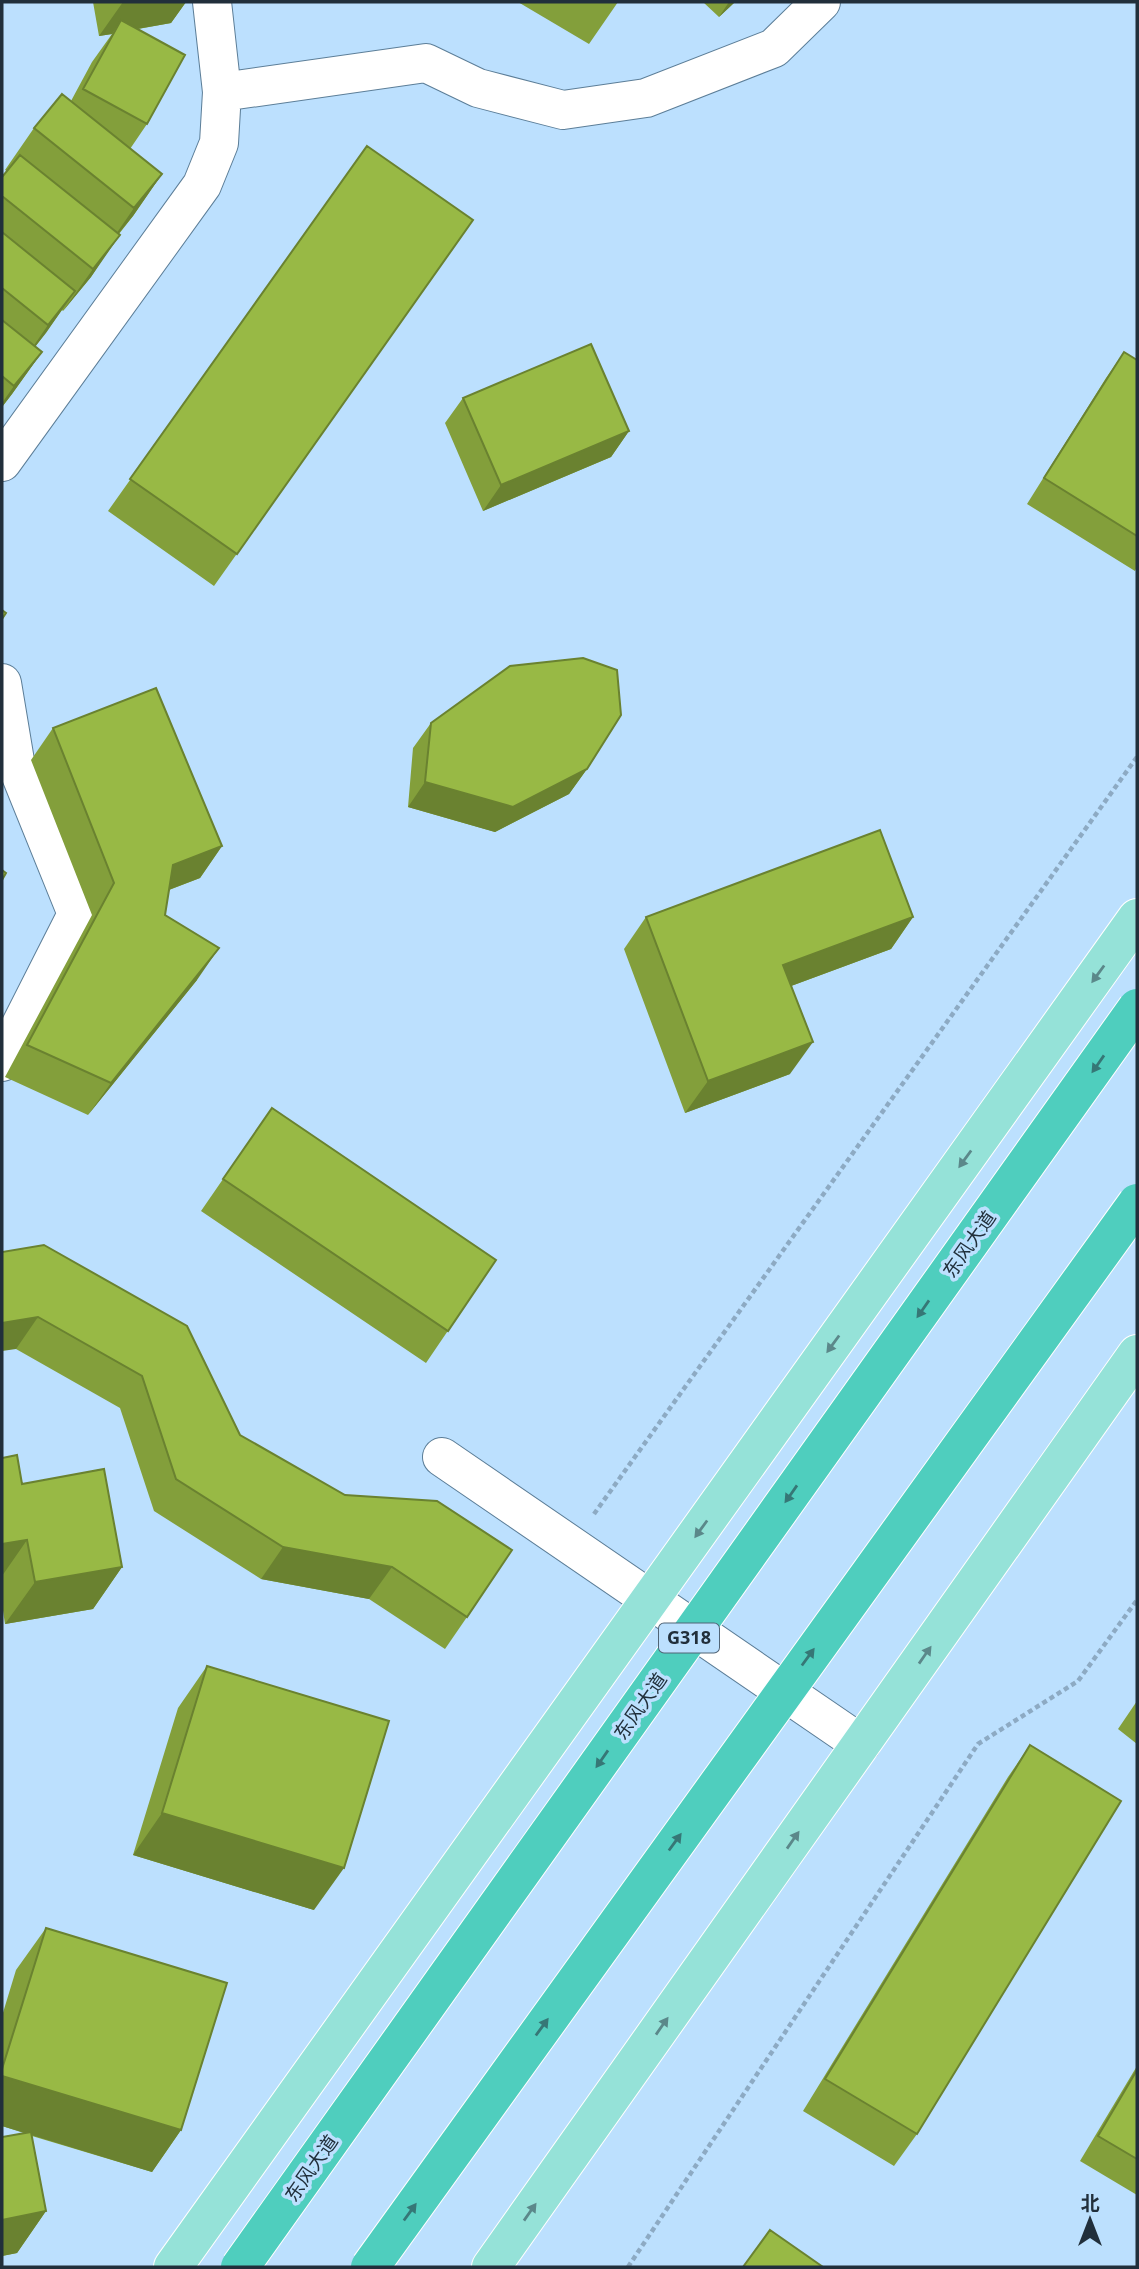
<svg xmlns="http://www.w3.org/2000/svg" width="1139" height="2269" font-family="'Noto Sans','Noto Sans SC',sans-serif">
<style>
.lines{fill:none;stroke-linecap:round;stroke-linejoin:round}
.minor-casing{stroke:#5c7e98;stroke-width:40}
.major-casing{stroke:#fff;stroke-width:40}
.path{stroke:#8daac3;stroke-width:4.5;stroke-dasharray:5 3.5;stroke-linecap:butt}
.minor{stroke:#fff;stroke-width:38}
.major{stroke:#95e2d8;stroke-width:38}
.highway-bridge-casing{stroke:#fff;stroke-width:40;stroke-linecap:butt}
.highway-bridge{stroke:#4fcebe;stroke-width:38}
.wall{fill:#839f3b}
.shaded-wall{fill:#6a8230}
.building{fill:#98b945;stroke:#6a8230;stroke-width:2}
.oneway{fill:#5b888a}
.oneway2{fill:#367776}
.labels{text-anchor:middle;stroke-width:7;stroke-linejoin:round;paint-order:stroke}
.shield{fill:#bce0fe;stroke:#506476;stroke-width:2}
.shield-label{font-size:18px;font-weight:bold;fill:#212f3b}
.street-label{font-size:19px;fill:#212f3b;stroke:#bce0fe}
</style>
<rect width="100%" height="100%" fill="#bce0fe"/>
<g class="lines">
<!-- minor casing -->
<g class="minor-casing">
<path id="minor" d="M222,92l204,-29 52,25 85,22 83,-12 128,-50 47,-46
M2,462l200,-277 17,-42 3,-51 -10,-90
M2,683l13,78 62,153 -75,148
M442,1457l419,287"/>
</g>
<!-- major casing -->
<g class="major-casing">
<path id="major" d="M173,2267l964,-1349
M491,2267l646,-913"/>
</g>
<!-- path -->
<path class="path" d="M594,1514l543,-757
M628,2267l350,-523 100,-63 59,-81"/>
<!-- minor -->
<use href="#minor" class="minor"/>
<!-- major -->
<use href="#major" class="major"/>
<!-- highway-bridge casing -->
<g class="highway-bridge-casing">
<path id="highway-bridge" d="M240,2267l897,-1259
M370,2267l767,-1064"/>
</g>
<!-- highway-bridge -->
<use href="#highway-bridge" class="highway-bridge"/>
</g>
<!-- wall -->
<path class="wall" d="M93,2h93l-15,21 -33,6 9,95 -17,25 32,25 -29,42 -14,18 -28,43 -28,34 -1,-1 -27,37 7,5 -30,42 -10,13v-230l5,-6 -2,-1 29,-42 37,-27 21,-39 20,-28 -13,2z
M518,2h100l-29,42z
M703,2h32l-16,15z
M367,146l106,74 -259,366 -106,-75z
M1124,352l13,8v207l-2,4 -108,-67 79,-126z
M463,398l166,33 -18,26 -128,54 -38,-88z
M431,723l156,46 -18,25 -74,38 -87,-25 5,-59z
M53,728l169,118 -22,32 -31,12 -4,25 32,65 -109,135 -83,-38 87,-162 -61,-155z
M646,917h267l-22,32 -100,37 -1,88 -105,39 -61,-164z
M272,1108l224,152 -70,103 -225,-152z
M2,1252l238,183 227,182 -22,32 -76,-50 -108,-20 -107,-68 -34,-103 -104,-59z
M2,1458l20,26 100,83 -29,42 -88,15 -3,-20z
M207,1666l107,244 -181,-55 45,-147z
M1137,1701v43l-19,-15z
M1030,1745l-113,389 -23,32 -91,-55 205,-334z
M46,1928l135,202 -29,42 -120,-36 14,75 -29,42 -15,3v-119l22,-4 -22,-7v-110l14,-46z
M1137,2066v129l-57,-34z"/>
<!-- shaded-wall -->
<path class="shaded-wall" d="M123,2h63l-15,21 -57,10 7,-13 -9,14 -13,2z
M729,2h6l-16,15z
M162,174l-29,42 -28,34 29,-42z
M120,235l-29,42 -28,34 30,-42z
M75,291l-29,42 -27,34 29,-42z
M42,352l-30,42 -10,13v-4l12,-17z
M629,431l-18,26 -128,54 18,-26z
M587,769l-18,25 -74,38 -87,-25 17,-25z
M222,846l-22,32 -50,19 23,-32z
M913,917l-22,32 -130,48 22,-32z
M219,948l-22,32 -109,135 23,-32z
M813,1042l-23,32 -105,39 23,-32z
M38,1317l-22,32 -14,2v-28z
M27,1540l-25,36v-32z
M283,1547l109,20 -23,32 -108,-20z
M122,1567l-29,42 -88,15 30,-42z
M162,1813l182,55 -30,42 -181,-55z
M2,2076l179,54 -29,42 -150,-46z
M46,2211l-29,42 -15,3v-36z"/>
<!-- building -->
<path class="building" d="M121,20l64,35 -38,69 -64,-35z
M62,94l100,80 -28,34 -100,-80z
M367,146l106,74 -236,334 -107,-75z
M20,155l100,80 -27,34 -91,-73v-19z
M2,232l73,59 -27,34 -46,-37z
M2,320l40,32 -28,34 -12,-10z
M591,344l38,87 -128,54 -38,-87z
M1124,352l13,8v176l-93,-58z
M2,610l4,3 -4,6z
M583,658l34,12 4,45 -34,54 -74,38 -88,-25 6,-59 79,-57z
M156,688l66,158 -49,19 -8,50 54,33 -108,135 -84,-38 87,-162 -61,-155z
M880,830l33,87 -130,48 30,77 -105,39 -62,-164z
M2,870l4,3 -4,7z
M272,1108l224,152 -48,71 -225,-152z
M44,1245l143,81 53,109 105,60 92,6 75,49 -45,67 -75,-50 -109,-20 -107,-68 -34,-103 -104,-59 -36,6v-71z
M17,1455l5,29 82,-15 18,98 -87,15 -8,-42 -25,4v-86z
M207,1666l182,55 -45,147 -182,-55z
M1030,1745l91,56 -204,333 -92,-55z
M46,1928l181,55 -46,147 -179,-54v-7z
M1137,2070v89l-39,-23z
M31,2132l15,79 -44,9v-83z
M770,2230l53,37h-80z"/>
<!-- one-way arrows -->
<defs><path id="oneway-solid" d="M-6-.8H1V-3.2L6.5 0L1 3.2V.8H-6Z" transform="scale(1.75)"/></defs>
<g class="oneway">
<use href="#oneway-solid" transform="translate(1098 974) rotate(126)"/>
<use href="#oneway-solid" transform="translate(965 1159) rotate(126)"/>
<use href="#oneway-solid" transform="translate(833 1344) rotate(126)"/>
<use href="#oneway-solid" transform="translate(701 1529) rotate(126)"/>
<use href="#oneway-solid" transform="translate(925 1655) rotate(-55)"/>
<use href="#oneway-solid" transform="translate(793 1840) rotate(-55)"/>
<use href="#oneway-solid" transform="translate(662 2026) rotate(-55)"/>
<use href="#oneway-solid" transform="translate(530 2212) rotate(-55)"/>
</g>
<g class="oneway2">
<use href="#oneway-solid" transform="translate(1098 1064) rotate(125)"/>
<use href="#oneway-solid" transform="translate(923 1309) rotate(125)"/>
<use href="#oneway-solid" transform="translate(791 1494) rotate(125)"/>
<use href="#oneway-solid" transform="translate(808 1657) rotate(-54)"/>
<use href="#oneway-solid" transform="translate(602 1759) rotate(125)"/>
<use href="#oneway-solid" transform="translate(675 1842) rotate(-54)"/>
<use href="#oneway-solid" transform="translate(542 2027) rotate(-54)"/>
<use href="#oneway-solid" transform="translate(410 2212) rotate(-54)"/>
</g>
<g class="labels">
<!-- shield labels -->
<rect class="shield" x="659" y="1623.5" width="60" height="29" rx="5"/>
<g class="shield-label">
<text x="689" y="1644">G318</text>
</g>
<!-- street labels -->
<g class="street-label">
<text transform="translate(969 1244) rotate(-55)" y="7">东风大道</text>
<text transform="translate(640 1706) rotate(-55)" y="7">东风大道</text>
<text transform="translate(311 2168) rotate(-55)" y="7">东风大道</text>
</g>
</g>
<!-- border -->
<rect width="1139" height="2269" fill="none" stroke="#212f3b" stroke-width="7"/>
<!-- north arrow -->
<g transform="translate(1090 2220)" stroke="#bce0fe" stroke-width="5" paint-order="stroke">
<path d="M0-5L12 26L0 18L-12 26Z" fill="#212f3b"/>
<text y="-10" font-size="19" font-weight="bold" text-anchor="middle" fill="#212f3b">北</text>
</g>
</svg>
